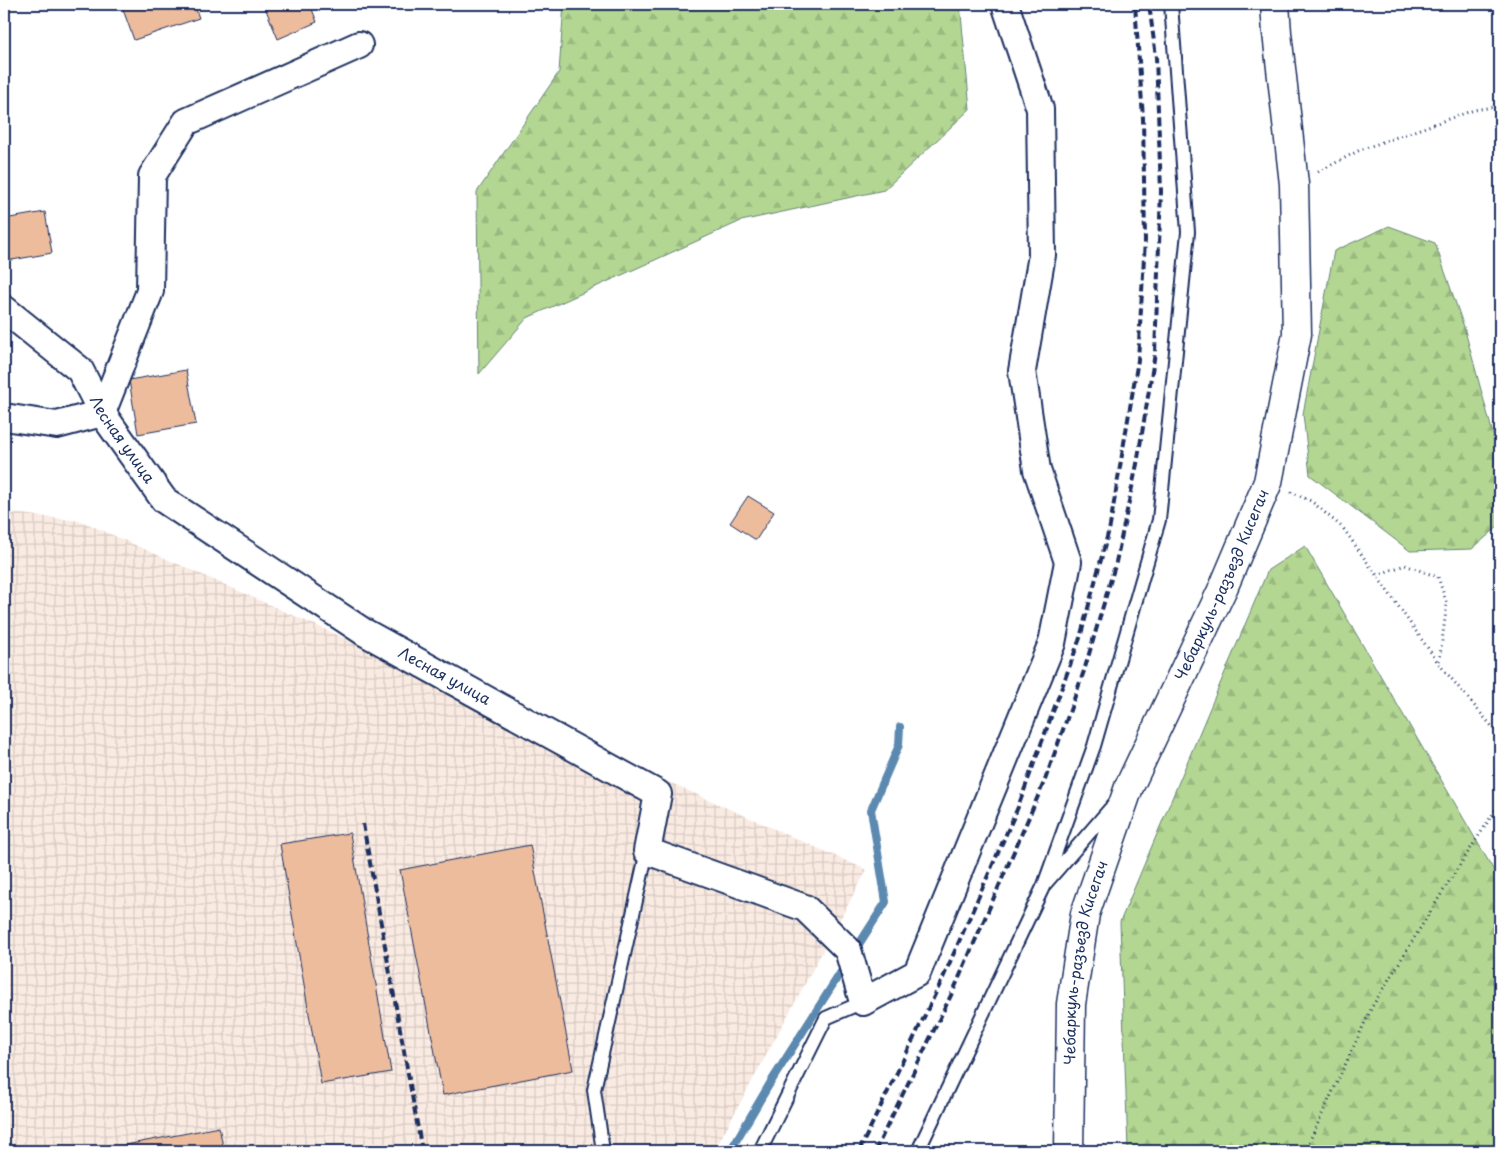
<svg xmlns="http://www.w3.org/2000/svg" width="1504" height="1155" font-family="'Playpen Sans',sans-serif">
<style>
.industrial{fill:url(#industrial-grid)}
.forest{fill:url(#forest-firs);stroke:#678378}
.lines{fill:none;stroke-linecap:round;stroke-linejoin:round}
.stream{stroke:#5b89b0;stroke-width:8}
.building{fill:#edbc9d;stroke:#1b2f5e}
.lane-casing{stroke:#1b2f5e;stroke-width:16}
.street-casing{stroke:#1b2f5e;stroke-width:30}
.secondary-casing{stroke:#1b2f5e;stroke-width:31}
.path{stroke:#1b2f5e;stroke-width:3;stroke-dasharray:1 4;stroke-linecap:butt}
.lane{stroke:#fff;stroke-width:12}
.street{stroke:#fff;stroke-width:26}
.secondary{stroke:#fff;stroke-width:28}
.rail{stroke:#1b2f5e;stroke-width:4;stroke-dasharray:8 4;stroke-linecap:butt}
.labels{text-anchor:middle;stroke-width:5;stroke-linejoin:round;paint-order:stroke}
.street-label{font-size:15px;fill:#1b2f5e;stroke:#fff}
</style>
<defs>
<pattern id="industrial-grid" width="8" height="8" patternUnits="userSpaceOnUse" patternTransform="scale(1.25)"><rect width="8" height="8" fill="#faebe2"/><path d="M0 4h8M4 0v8" fill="none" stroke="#d6cac4"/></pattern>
<pattern id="forest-firs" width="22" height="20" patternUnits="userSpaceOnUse" patternTransform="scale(1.25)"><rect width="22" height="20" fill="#b3d792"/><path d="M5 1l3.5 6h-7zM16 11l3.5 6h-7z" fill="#99b980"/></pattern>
</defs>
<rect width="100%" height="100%" fill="#fff"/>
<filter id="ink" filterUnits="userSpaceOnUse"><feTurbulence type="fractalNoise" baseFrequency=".02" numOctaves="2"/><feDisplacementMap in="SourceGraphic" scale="10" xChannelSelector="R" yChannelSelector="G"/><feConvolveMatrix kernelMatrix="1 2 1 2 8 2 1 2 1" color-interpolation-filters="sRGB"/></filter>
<g filter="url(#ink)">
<!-- industrial -->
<path class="industrial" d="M4,512l77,9 786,349 -153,281h-710z"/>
<!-- forest -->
<path class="forest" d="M564,4h396l10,105 -86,81 -143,31 -214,97 -48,56 -2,-182 82,-120z
M1389,226l46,17 29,84 36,133v65l-28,24 -62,2 -100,-76 -7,-61 31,-163z
M1305,546l195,335v270h-372l-8,-229 148,-352z"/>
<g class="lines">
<!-- stream -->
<path class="stream" d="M854,952l32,-50 -15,-92 28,-65 1,-18
M730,1151l39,-66 77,-121"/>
</g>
<!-- building -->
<path class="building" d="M121,4h73l5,14 -65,22z
M267,4h43l7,18 -39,17 -14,-34z
M45,212l7,41 -46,8 -2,-14v-28z
M186,370l10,54 -58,10 -9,-54z
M748,496l26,16 -18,28 -26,-17z
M350,833l41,239 -70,12 -41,-240z
M530,845l43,225 -130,25 -43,-225z
M219,1127l5,24h-108l-1,-4z"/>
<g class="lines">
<!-- lane casing -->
<g class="lane-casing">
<path id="lane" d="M1044,885l50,-139 65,-226 29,-288 -17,-228
M603,1151l-9,-61 53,-239
M760,1151l66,-133 37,-16
M918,1151l126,-266 72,-83"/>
</g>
<!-- street casing -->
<g class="street-casing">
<g id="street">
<path id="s1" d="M4,309l76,61 22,43 62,87 200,132 294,162 -11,57 158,57 43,42 15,52 54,-29 135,-330 16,-81 -31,-92 -15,-99 20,-116 -2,-146 -35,-105"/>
<path d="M4,417l53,8 45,-12 48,-122 2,-115 34,-54 173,-77"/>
</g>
</g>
<!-- secondary casing -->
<g class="secondary-casing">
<g id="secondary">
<path id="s2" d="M1069,1151l2,-147 14,-90 44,-127 95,-201 44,-104 29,-148 -3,-150 -17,-151 -2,-29"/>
</g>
</g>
<!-- path -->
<path class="path" d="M1318,172l42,-22 114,-40 26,-4
M1291,492l20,9 32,27 96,136 61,72
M1377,575l28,-10 33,12 9,27 -8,59
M1305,1151l67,-144 71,-116 57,-88"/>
<!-- lane -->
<use href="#lane" class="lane"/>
<!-- street -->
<use href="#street" class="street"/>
<!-- secondary -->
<use href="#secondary" class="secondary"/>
<!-- rail -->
<path class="rail" d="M363,824l59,327
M859,1151l84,-173 75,-171 62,-169 30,-112 28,-166 7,-120 -2,-122 -8,-114
M875,1151l80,-164 90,-207 39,-109 32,-109 21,-98 18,-111 6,-162 -5,-134 -7,-53"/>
</g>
</g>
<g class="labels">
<!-- street labels -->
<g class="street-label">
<text dy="5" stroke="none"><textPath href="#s1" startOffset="179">Лесная улица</textPath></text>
<text dy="5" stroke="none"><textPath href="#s2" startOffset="595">Чебаркуль-разъезд Кисегач</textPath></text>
<text dy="5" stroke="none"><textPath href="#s1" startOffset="584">Лесная улица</textPath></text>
<text dy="5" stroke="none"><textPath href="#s2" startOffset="190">Чебаркуль-разъезд Кисегач</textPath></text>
</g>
</g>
<!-- margin -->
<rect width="1504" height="1155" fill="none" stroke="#fff" stroke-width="20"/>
<rect x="10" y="10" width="1484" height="1135" fill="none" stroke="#1b2f5e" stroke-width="2" filter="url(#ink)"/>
</svg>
